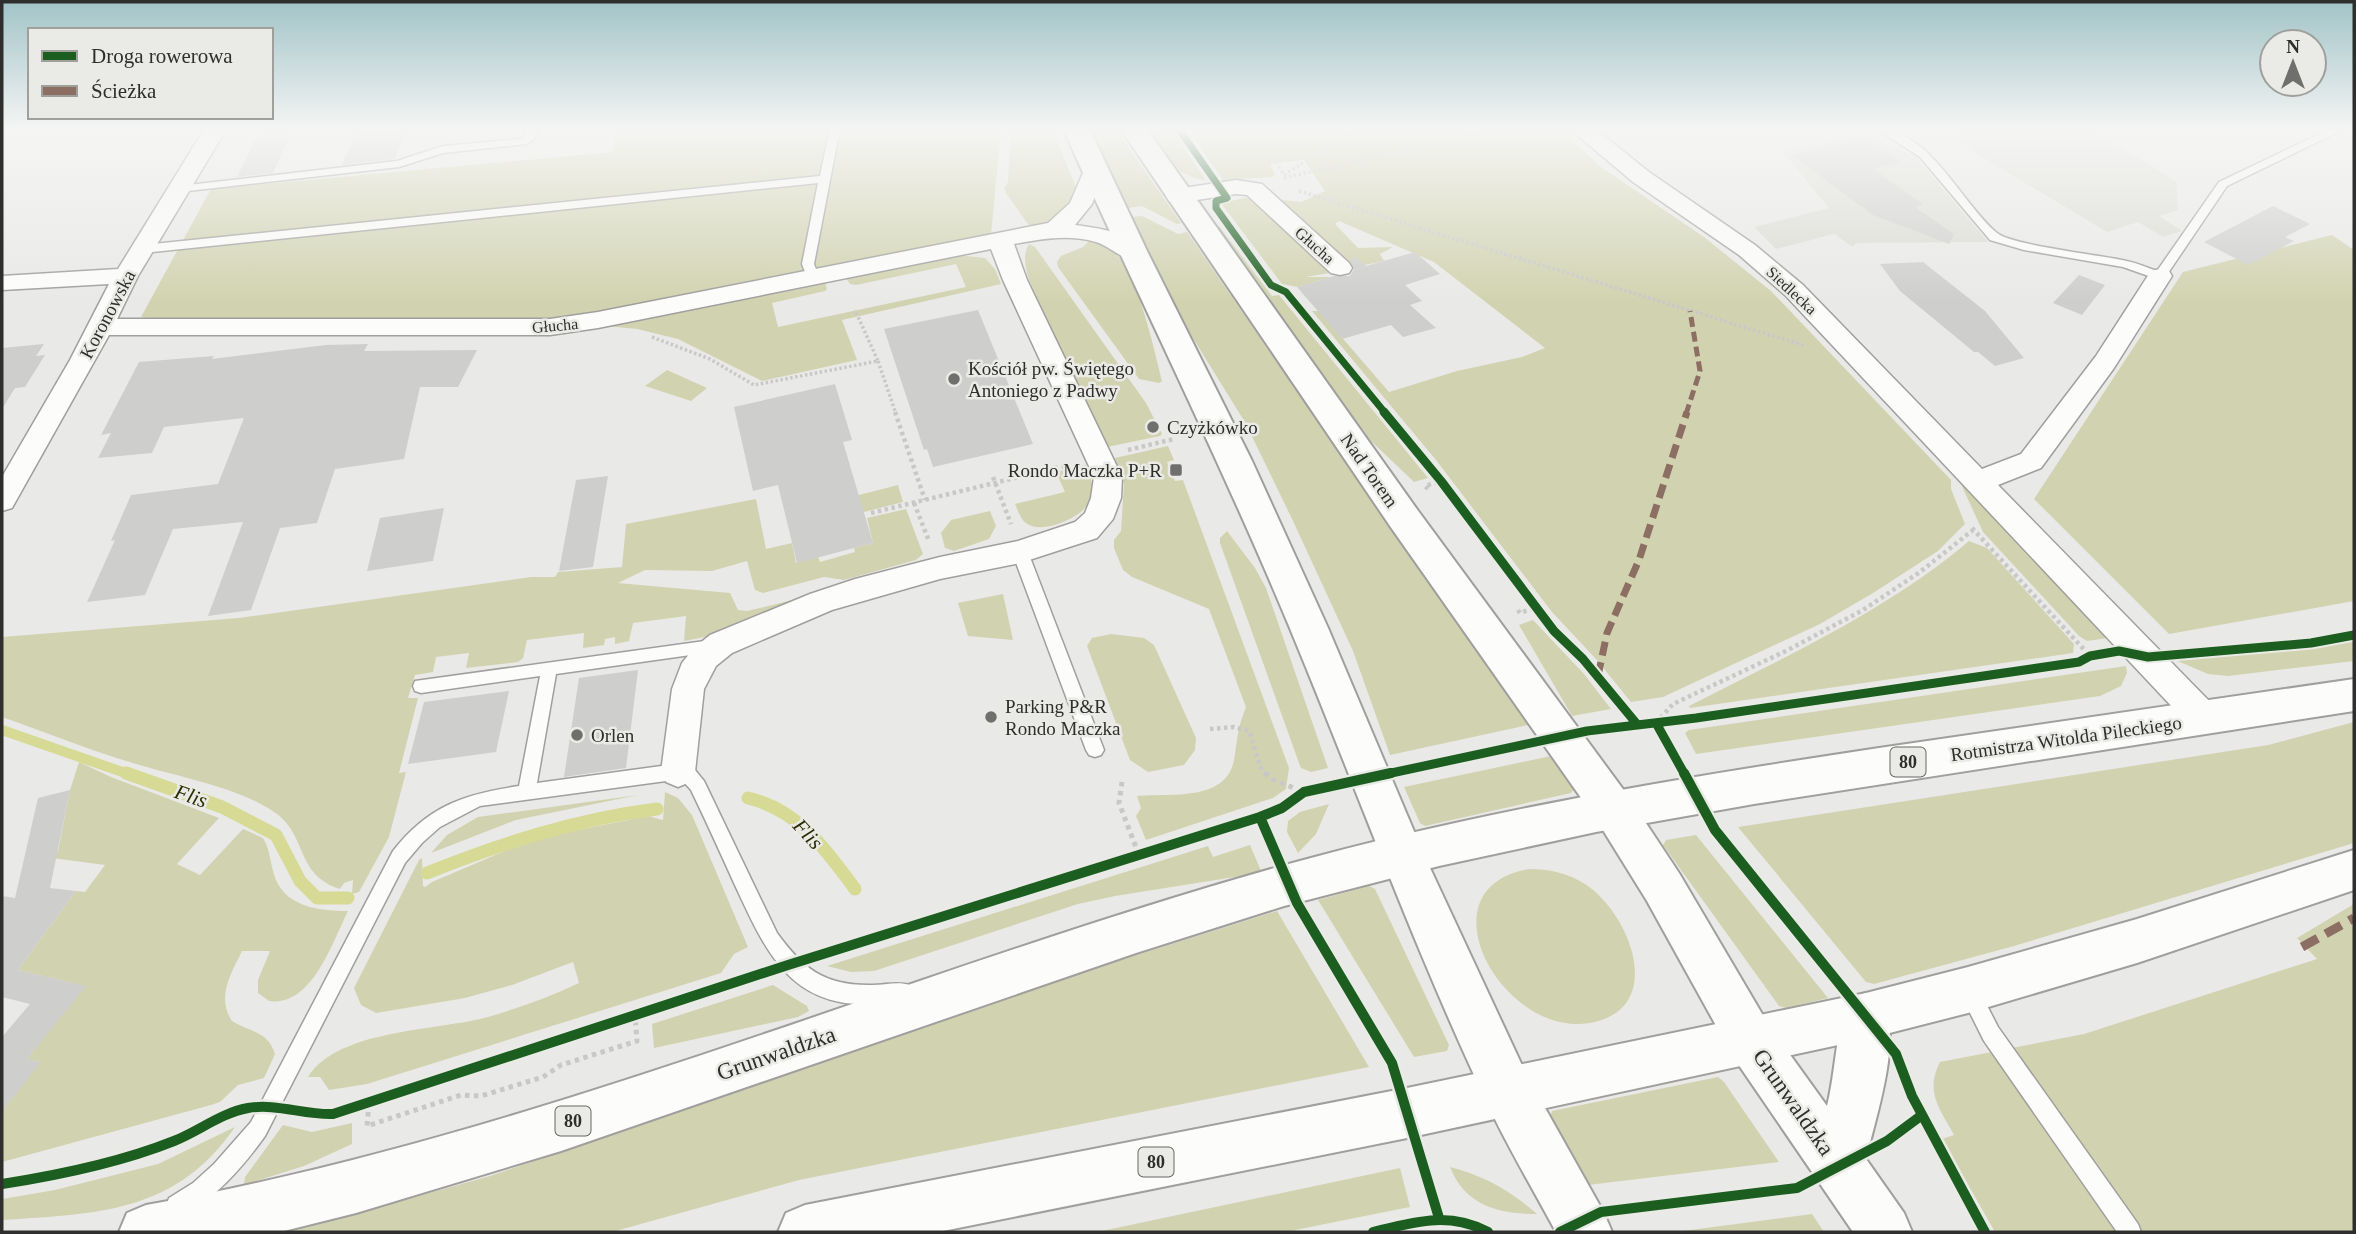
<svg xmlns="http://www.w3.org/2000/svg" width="2356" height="1234" font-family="'Times New Roman',serif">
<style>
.built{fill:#dbdbd4}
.green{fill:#d1d3b0}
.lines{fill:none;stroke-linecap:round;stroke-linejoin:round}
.stream-far1{stroke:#d6da95;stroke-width:10}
.stream{stroke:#d6da95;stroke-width:13}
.building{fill:#cececc}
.service-casing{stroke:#9f9f9d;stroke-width:3}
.minor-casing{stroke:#9f9f9d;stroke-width:3}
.secondary-casing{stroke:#9f9f9d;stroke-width:4}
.primary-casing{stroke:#9f9f9d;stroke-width:4}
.path-far2{stroke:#c8c8c8;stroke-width:3.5;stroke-dasharray:2.5 2.5;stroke-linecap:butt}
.path-far1{stroke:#c8c8c8;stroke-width:4.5;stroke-dasharray:3.5 3.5;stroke-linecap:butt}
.path{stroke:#c8c8c8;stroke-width:5;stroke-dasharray:4.5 4.5;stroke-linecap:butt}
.service{fill:#fcfcfb;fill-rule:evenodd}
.minor{fill:#fcfcfb;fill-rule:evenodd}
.secondary{fill:#fcfcfb;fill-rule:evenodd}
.primary{fill:#fcfcfb;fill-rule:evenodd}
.quiet-far2{stroke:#8d6e63;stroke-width:5;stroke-dasharray:10 5;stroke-linecap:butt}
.quiet-far1{stroke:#8d6e63;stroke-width:7;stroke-dasharray:14 7;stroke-linecap:butt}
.quiet{stroke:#8d6e63;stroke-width:9;stroke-dasharray:18 9;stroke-linecap:butt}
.cycleway-far2-casing{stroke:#eaeae6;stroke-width:10}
.cycleway-far1-casing{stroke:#eaeae6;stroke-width:13}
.cycleway-casing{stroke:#eaeae6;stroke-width:15}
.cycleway-far2{stroke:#1b5e20;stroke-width:7}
.cycleway-far1{stroke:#1b5e20;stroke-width:9}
.cycleway{stroke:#1b5e20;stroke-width:10}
.poi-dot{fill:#6f706e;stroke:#eaeae6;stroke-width:2.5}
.labels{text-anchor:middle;stroke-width:5;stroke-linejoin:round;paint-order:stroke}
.far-street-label{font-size:16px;fill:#2e2f2d;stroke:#eaeae6}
.shield{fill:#eaeae6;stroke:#666764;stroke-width:2}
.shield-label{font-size:18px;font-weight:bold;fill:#2e2f2d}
.street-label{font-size:19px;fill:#2e2f2d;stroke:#eaeae6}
.poi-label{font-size:19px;fill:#2e2f2d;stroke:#eaeae6;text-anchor:start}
.water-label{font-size:21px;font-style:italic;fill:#2a2c01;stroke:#eaeae6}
.near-street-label{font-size:23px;fill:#2e2f2d;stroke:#eaeae6}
</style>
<rect width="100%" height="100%" fill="#e9e9e7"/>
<!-- built -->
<path class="built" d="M261,128h97l-102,10z
M1968,128h120l88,53 2,29 -19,6 23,15 -19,6 -25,-15 -31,10 -162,-97z
M1864,133l52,24 72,85 -132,1 -3,4 -19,-13 -58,15 -22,-22 75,-19 -46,-56z"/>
<!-- green -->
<path class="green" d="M614,128h387l-10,107 -410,82 -40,3h-389l-11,-3 70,-128 403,-37z
M1011,128h41l26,64 -1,7 -24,21 -23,7 -24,-34 -2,-5 4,-6z
M1091,128h24l66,95 -4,1 -35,-18 -14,2z
M1148,128h23l35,53c-37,-9 -39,-22 -58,-53z
M1187,128h372l42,39 103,70 67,54 180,189v9l14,35 -27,27 -65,42 -53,31 -157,73 -32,5 -35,-43 -44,-47 -116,-152 -124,-149h7l70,81 68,-21 65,-14 23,-9 -111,-86 -95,-41 -4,3 23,24 35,-1 -13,7 4,7 -34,7 -81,-70 32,4 24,-11 -21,-31 -34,4 5,10 -2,3 -50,3z
M1255,196l78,73 -3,4 -25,4h25l-32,10 -16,-3 -61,-81z
M1142,216l36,18 9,-2 341,493 -138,30 -37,-104 -60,-130 -47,-97 -63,-102 -51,-105z
M1215,226h4l53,70 7,-1 149,183 -14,4 -44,-42z
M2332,235l22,15v351l-185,33 -135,-135 149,-227z
M1090,240c9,3 18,7 25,13 22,19 40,99 47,128l-3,2 -20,-4 -81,-112 -1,-5 4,-6 22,-9z
M1029,244l6,3 111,156 16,31 -2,2 -53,11 -78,-167c-3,-11 -7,-26 0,-36z
M957,255l28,3 10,11 6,15 -159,36 15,40 -95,21 -84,-42 -41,-10 -31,-3 219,-44 2,7 -2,2 -53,12 6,24 188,-40 -10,-23 -100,21 -6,-1 -4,-6z
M667,370l40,18 -16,13 -46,-15z
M1168,446l6,14 -7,2 8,19 8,-1 106,288 -3,21 -13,9 -127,42 -10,-24 5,-8 -4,-12c34,-3 89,6 97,-36 4,-22 3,-31 12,-53l-37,-98 -77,-32 -9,-7 -9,-22v-8l7,-9 3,-47 -9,-26z
M1086,465c14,31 3,48 -28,59 -10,3 -23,6 -32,-1 -6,-4 -8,-13 -11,-19l50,-12 -9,-20z
M1960,482h2l146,156 -21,3 -8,-5 -96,-104z
M898,485l5,17 -43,11 -1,-18z
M756,499l10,50 26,-6 4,20 22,-6 2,5 35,-10 -1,-4 19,-5 -6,-25 39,-9 17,45 -7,6 -72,20 -20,-3 -61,16 -8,-3 -8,-29 -35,10 -67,-1 -27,13 112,10 8,17 9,1 58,-14 -95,39 -26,5 2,-25 -53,7 -4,18 -14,3v-7l-10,2 -1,6 -21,3 1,-15 -57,7 -4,18 -5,4 -52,6 3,-15 -33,4 -3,15 -18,3 -7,23h10l-19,75 7,-1 -17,65 -30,55 -7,2 1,-14 -9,3 -4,6c-46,-15 -32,-55 -66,-77 -38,-26 -97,-35 -141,-49 -44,-13 -88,-31 -131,-46v-80l237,-19 292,-41h24l3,-5 64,-5 4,-43z
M990,511l6,15 -7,13 -35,12 -9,-3 -4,-15 10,-13z
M1227,531l28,37 11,20 62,180 -17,4 -10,-4 -2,-5 -79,-220v-5z
M1969,541l18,7 87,96 -1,9 -383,55 -1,-2c96,-49 197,-95 280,-165z
M1003,594l10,46 -45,-4 -10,-33z
M1533,620l51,54 27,35 -39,7 -53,-91z
M1111,634l33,4 10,7 42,93 -1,12 -11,15 -36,7 -18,-12 -43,-114 5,-8z
M2354,641v20l-126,15 -20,-2 -35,-15z
M2126,666l1,7 -6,13 -21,10 -404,58 -11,-21 4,-3z
M2354,722v121l-340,103 -140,38 -8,-2 -128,-155 530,-82z
M1551,756l23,33 -3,4 -146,33 -5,-3 -16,-36z
M79,762l32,15 108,41 -42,46 23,11 43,-46 20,9c8,13 7,28 13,42 12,28 46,31 72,31 -16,32 -36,96 -79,90l-11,-8v-13l12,-29h-28c-11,23 -26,46 -10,70 18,11 36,10 43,33l-11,24 -26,7 -18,17 -9,3 -209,57v-51l38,-49 -13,-3 58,-73 -67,-16 58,-79 9,1 20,-27 -53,-7 6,-7 12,-61z
M665,792l13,6 14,17 56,132 -14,7 -13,19 -354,111 -38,6 -9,-13h-12c30,-48 129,-46 180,-60 31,-9 61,-20 91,-34l-6,-21 -61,23 -47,13 -89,15 -15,-8 -7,-17 65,-128 3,-2 1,28 2,1 7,-5 101,-43 115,-23 15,4z
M638,795l-122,25 -85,33 16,-18 31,-18z
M1329,804l-13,30 -18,19 -11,-21 1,-11 12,-9z
M1696,835l132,163 -42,10 -7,-2 -116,-161 3,-5z
M1250,845l11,26 -14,4 -132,21 -37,8 -204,67 -23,1 -24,-6 381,-120 5,11z
M1529,869c20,0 39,4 56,15 45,29 83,125 5,139 -88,15 -171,-135 -61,-154z
M1369,886l6,3 74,156 -2,6 -33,6 -96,-157z
M2354,904v328h-359l-53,-93 12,-4c-15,-27 -29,-43 -14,-73l144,-28 233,-75 -20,-21z
M1277,911l92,156 -570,113 -187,52h-322l200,-56 618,-212z
M773,985l34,21 2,5 -11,6 -144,31 -2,-24z
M1718,1077l6,5 55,80 -191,23 -38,-68 2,-6z
M352,1123v21l-48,22 -60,19 1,-8 38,-52 29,7z
M235,1127c-59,86 -138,87 -233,93v-21l53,-9 103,-26z
M1450,1167c34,9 60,23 87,47 -38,0 -72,-8 -87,-47z
M1400,1168l10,39 -125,25h-188z
M1812,1214l12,18h-149z"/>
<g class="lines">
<!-- stream-far1 -->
<path class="stream-far1" d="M2,730l129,45"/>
<!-- stream -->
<path class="stream" d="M126,773l96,34 54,28 24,46 17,17h31
M748,798c51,12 77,51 107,91
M427,873c75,-30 150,-54 230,-64"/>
</g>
<!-- building -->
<path class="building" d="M358,128h49l-12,31 -53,6z
M290,135l-17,38 -36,4 19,-39z
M1863,137l37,25 -27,7 50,35 -8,3 39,27 -5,10 -76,-29 -80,-59z
M2273,206l37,18 -25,13 9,4 -46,24 -44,-23z
M1415,252l25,22 -35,11 17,16 -12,4 26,23 -33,9 -12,-12 -49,14 -45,-52 37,-11h16l4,-7 -4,-8 5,-5 11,10z
M1923,262l62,49 39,47 -29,8 -17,-14h-4l-74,-61 -20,-27z
M2079,275l26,10 -23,30 -29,-12z
M978,310l55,134 -100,23 -6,-18 -3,1 -40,-121z
M44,344l-8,12 9,-1 -20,32 -10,1 -13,21v-61z
M368,344l-4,7 113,-1 -19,37h-38l-16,72 -69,10 -18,54 -37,5 -29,82 -43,6 35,-94 -70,7 -28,66 -58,7 28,-62 -4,1 20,-46 87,-11 26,-66 -80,9 -12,26 -54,5 13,-25 -10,2 38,-73 75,-6 -2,3 114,-14z
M835,384l17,56 -9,2 30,101 -76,20 -19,-78 -25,6 -19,-84z
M608,476l-15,91 -34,4 17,-91z
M444,508l-11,53 -66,10 13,-53z
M638,670l-12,98 -62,9 15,-99z
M509,691l-13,61 -88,12 16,-62z
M70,790l-20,98 26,3 -58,79 68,16 -59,73 14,3 -39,49v-74l28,-33 -28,-7v-101l13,2 23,-100z"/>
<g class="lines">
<!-- service casing -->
<g class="service-casing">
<path id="service" d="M527,128h10l-2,10 -8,6 -84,9 -44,14 -220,25 -6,-3 6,-3 218,-25 46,-15 77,-7 5,-3z
M830,128h10l-26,136 5,13 -6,4 -6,-4 -5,-13 16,-81 -675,70 -6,-4 6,-4 677,-69z
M1875,128c54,0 86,75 122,105 14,12 101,22 125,27 12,2 24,7 35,11l62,-89 113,-54h14l-119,58 -63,93 -4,1 -37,-13 -99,-17 -34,-10 -70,-83z
M1020,546l8,6 76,198 -3,5 -6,2 -6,-2 -3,-5 -74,-198z
M712,640l6,2 2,4 -2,4 -6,2 -156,22 -19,109 139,-19 19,6 9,11 73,152c26,36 48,53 95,52 13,0 26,-4 38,0l3,7 -3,7c-13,5 -28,5 -43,5 -80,2 -104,-59 -133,-121 -14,-31 -28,-62 -43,-93l-10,-11 -201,27 -40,21 -18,16 -17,20 -140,273c-23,32 -51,65 -88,81l-8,-3 -3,-8 3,-8 24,-15 21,-19 37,-42 142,-271c35,-45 71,-57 126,-65l21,-110 -119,17 -6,-2 -2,-5 2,-5z
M1970,984l7,2 21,41 140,197 3,8h-24l-133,-191 -24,-48 3,-7z"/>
</g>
<!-- minor casing -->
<g class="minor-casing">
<path id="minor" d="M205,128h22l-89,148 -21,43h433l48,-7 450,-89 22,-20 16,-37h16l3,5 -13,33 -17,21c24,3 55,7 70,28l-4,5c-19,5 -28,-11 -45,-16 -28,-8 -54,-3 -82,2l13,36 95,197 -1,21 -8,21 -16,19 -77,25 -80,16 -108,31 -100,43 -16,13 -12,23 -9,83 -5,10 -12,5 -12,-5 -5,-10 11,-83 10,-26 12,-15 16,-13 100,-41 45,-15 85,-22 78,-16 57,-19 10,-9 6,-15 3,-21 -91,-197 -12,-31 -393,79 -48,7h-441l-97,173 -10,3v-34l68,-117 39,-76 -107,6v-14l116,-7z
M1569,128h25l55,44 106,73 48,40 179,184 39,-15 75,-98 55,-85 9,-2 9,2 3,5 -58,92 -73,100 -43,17 218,223 5,10 -5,10 -12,4 -12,-4 -407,-433 -46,-40 -106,-73z
M1236,180l26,4 87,79 3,5 -3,5 -9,2 -9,-2 -84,-78 -11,-1 -59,9 -8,-2 -3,-5 3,-5 8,-2z"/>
</g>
<!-- secondary casing -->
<g class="secondary-casing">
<path id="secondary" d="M1063,128h26l59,125 104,208 76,167 96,227 102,219 78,139 8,19h-56c-22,-41 -46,-81 -66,-123 -75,-157 -134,-322 -201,-483 -70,-168 -152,-331 -226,-498z
M1120,128h26l270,380 212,288 51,77 89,151 59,82c9,-35 8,-74 22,-107l17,-6 17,6c19,43 -7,116 -17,160l38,54 8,19h-59l-119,-174 -87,-157 -49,-79 -208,-296z"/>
</g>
<!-- primary casing -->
<g class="primary-casing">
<path id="primary" d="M2354,679v32l-600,93 -158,28 -157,34 -155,40 -148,47 -575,198 -205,62 -76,19h-161l8,-19 19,-8c391,-69 757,-233 1139,-340 194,-54 394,-87 594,-117 158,-23 317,-46 475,-69z
M2354,850v40l-217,73 -169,50 -102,26 -459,99 -469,94h-160l8,-19 19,-8 602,-117 459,-95 102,-26 169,-48z"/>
</g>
<!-- path-far2 -->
<path class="path-far2" d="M1255,128l29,47
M1284,175l72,-47
M1284,178l218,-50
M1299,191l507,155
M652,337l58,22 44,26 124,-24 -23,-51
M878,361l18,53"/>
<!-- path-far1 -->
<path class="path-far1" d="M895,412l30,88
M1128,450l46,-11
M993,477l18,47
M1428,489l-3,-3 16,-5
M914,503l15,38
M871,513l197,-48
M1972,528l118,128
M1518,610l2,3 16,-6
M1656,723l17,-19 113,-53 77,-41 57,-38 53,-42
M1210,729l24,-2 15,4 13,40 5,4"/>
<!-- path -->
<path class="path" d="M1265,773l9,7 30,12
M1122,782l-3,21 20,52
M369,1103l-2,23 94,-31 20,1 62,-19 18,-12 76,-24 -2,-25"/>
<!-- service -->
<use href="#service" class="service"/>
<!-- minor -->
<use href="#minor" class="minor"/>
<!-- secondary -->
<use href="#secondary" class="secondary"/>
<!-- primary -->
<use href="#primary" class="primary"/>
<!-- quiet-far2 -->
<path class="quiet-far2" d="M1686,414l14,-43 -10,-60"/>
<!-- quiet-far1 -->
<path class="quiet-far1" d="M1598,676l9,-43 32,-73 48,-148"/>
<!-- quiet -->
<path class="quiet" d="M2302,947l52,-29"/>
<!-- cycleway-far2 casing -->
<g class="cycleway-far2-casing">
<path id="cycleway-far2" d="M1178,128l49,70 -11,3v7l55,77 15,7 100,122"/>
</g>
<!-- cycleway-far1 casing -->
<g class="cycleway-far1-casing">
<path id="cycleway-far1" d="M1384,412l57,69 113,150 29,28 53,64
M1656,723l29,52
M1382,775l205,-44 109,-13 383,-56 11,-6 29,-5 29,6 163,-14 43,-8"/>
</g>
<!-- cycleway casing -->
<g class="cycleway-casing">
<path id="cycleway" d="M1684,773l31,57 181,224 16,42 73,136
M1260,817l37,86 95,160 47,155
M2,1184c58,-9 117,-21 172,-43 25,-10 47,-28 74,-33 28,-5 56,7 85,6l455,-149 472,-148 22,-9 22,-16 87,-19
M1373,1232c41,-10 76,-21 115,0
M1560,1232l41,-20 196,-24 90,-47 35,-26"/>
</g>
<!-- cycleway-far2 -->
<use href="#cycleway-far2" class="cycleway-far2"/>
<!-- cycleway-far1 -->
<use href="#cycleway-far1" class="cycleway-far1"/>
<!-- cycleway -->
<use href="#cycleway" class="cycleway"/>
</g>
<!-- sky -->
<linearGradient id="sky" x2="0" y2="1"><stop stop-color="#a1c3c7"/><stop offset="0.43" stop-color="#f5f5f4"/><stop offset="1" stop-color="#f5f5f4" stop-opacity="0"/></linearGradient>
<rect width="2356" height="301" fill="url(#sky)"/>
<!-- markers -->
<g class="poi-dot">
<circle cx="954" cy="379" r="7"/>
<circle cx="1153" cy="427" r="7"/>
<rect x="1169" y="463" width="14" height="14" rx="3.5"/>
<circle cx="991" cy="717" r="7"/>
<circle cx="577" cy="735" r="7"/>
</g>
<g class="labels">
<!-- far-street labels -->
<g class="far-street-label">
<text transform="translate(1315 245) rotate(42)" y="6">Głucha</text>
<text transform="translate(1792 290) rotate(43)" y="6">Siedlecka</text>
<text transform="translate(555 325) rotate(-5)" y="6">Głucha</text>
</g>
<!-- shield labels -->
<g class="shield">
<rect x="1890.5" y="747.5" width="35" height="29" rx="5"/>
<rect x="555.5" y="1106.5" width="35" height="29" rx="5"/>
<rect x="1138.5" y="1147.5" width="35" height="29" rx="5"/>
</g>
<g class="shield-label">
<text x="1908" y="768">80</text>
<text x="573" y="1127">80</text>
<text x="1156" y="1168">80</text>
</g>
<!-- street labels -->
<g class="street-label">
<text transform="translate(107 314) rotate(-62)" y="7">Koronowska</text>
<text transform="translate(1370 470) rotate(55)" y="7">Nad Torem</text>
<text transform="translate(2066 738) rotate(-8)" y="7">Rotmistrza Witolda Pileckiego</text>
</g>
<!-- poi labels -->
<g class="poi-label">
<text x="968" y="375">Kościół pw. Świętego<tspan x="968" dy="22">Antoniego z Padwy</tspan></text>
<text x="1167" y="434">Czyżkówko</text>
<text x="1162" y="477" text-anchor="end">Rondo Maczka P+R</text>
<text x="1005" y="713">Parking P&amp;R<tspan x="1005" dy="22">Rondo Maczka</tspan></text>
<text x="591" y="742">Orlen</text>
</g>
<!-- water labels -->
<g class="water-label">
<text transform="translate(191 796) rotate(19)" y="7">Flis</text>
<text transform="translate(808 834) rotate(47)" y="7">Flis</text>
</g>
<!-- near-street labels -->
<g class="near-street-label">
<text transform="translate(776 1053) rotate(-19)" y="8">Grunwaldzka</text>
<text transform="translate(1794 1102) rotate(55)" y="8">Grunwaldzka</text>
</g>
</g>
<!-- border -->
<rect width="2356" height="1234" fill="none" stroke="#2e2f2d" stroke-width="7"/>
<!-- legend -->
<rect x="28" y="28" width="245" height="91" fill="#eaeae6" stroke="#9f9f9c" stroke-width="2"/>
<rect x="42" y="51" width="35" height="10" fill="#1b5e20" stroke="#9f9f9c" stroke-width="2"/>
<text x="91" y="63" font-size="21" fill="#2e2f2d">Droga rowerowa</text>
<rect x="42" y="86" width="35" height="10" fill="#8d6e63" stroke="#9f9f9c" stroke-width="2"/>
<text x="91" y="98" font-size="21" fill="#2e2f2d">Ścieżka</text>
<!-- north arrow -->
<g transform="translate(2293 63)"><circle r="33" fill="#eaeae6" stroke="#9f9f9c" stroke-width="2"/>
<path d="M0-5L12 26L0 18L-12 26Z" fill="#6f706e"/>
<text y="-10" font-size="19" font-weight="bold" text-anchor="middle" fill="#2e2f2d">N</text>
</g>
</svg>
